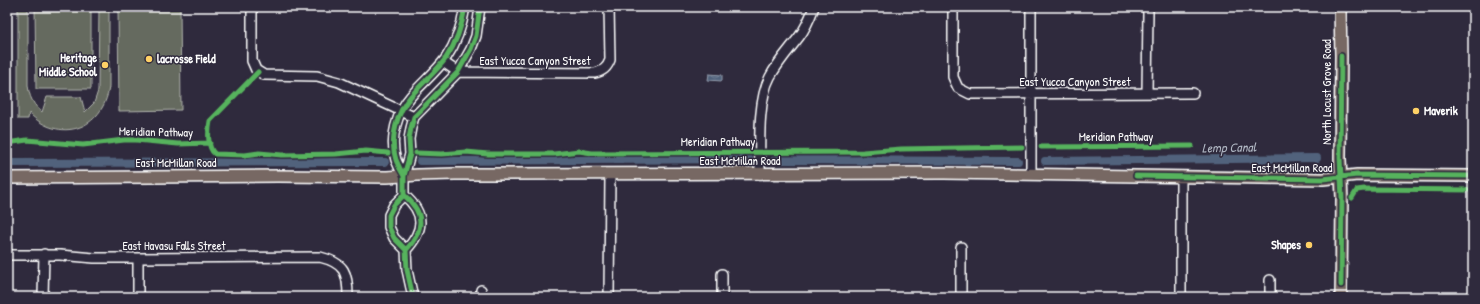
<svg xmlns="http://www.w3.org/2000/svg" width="1480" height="304" font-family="'Patrick Hand',sans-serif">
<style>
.pitch{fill:#656b5e;stroke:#b2b5ae}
.water{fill:url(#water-waves);stroke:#97a1b0}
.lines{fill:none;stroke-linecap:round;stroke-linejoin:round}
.canal{stroke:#51627c;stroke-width:8}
.minor-casing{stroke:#fff;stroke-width:12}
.major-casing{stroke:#fff;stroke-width:14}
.minor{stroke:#2f2a3d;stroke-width:9}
.major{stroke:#776864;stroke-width:11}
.cycleway-casing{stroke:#2f2a3d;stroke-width:8}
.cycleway{stroke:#56b35d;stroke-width:5}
.poi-dot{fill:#ffd166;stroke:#2f2a3d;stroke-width:1.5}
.labels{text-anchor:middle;stroke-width:3;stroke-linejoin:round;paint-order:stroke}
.poi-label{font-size:12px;font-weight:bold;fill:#fff;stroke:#2f2a3d;text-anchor:end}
.street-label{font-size:12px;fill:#fff;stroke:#2f2a3d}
.water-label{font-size:13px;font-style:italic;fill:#b1b8c4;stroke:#2f2a3d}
</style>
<defs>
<pattern id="water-waves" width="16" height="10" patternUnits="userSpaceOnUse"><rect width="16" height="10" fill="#51627c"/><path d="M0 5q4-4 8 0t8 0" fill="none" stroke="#6b7a90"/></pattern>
</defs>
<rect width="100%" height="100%" fill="#2f2a3d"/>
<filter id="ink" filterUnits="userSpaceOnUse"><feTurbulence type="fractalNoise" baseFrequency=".025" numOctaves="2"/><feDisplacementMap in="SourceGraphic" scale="8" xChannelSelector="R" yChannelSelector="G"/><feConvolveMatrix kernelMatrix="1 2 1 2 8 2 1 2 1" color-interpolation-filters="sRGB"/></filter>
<g filter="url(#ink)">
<!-- pitch -->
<path class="pitch" d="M18,7h10v78c1,11 5,20 14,27l5,-15h34l4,15 9,-9 4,-12 1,-84h10v80c-6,43 -50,57 -80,26l-1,6h-10z
M35,7h56v82h-55z
M118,7h62l1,103 -62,1z"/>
<!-- water -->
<path class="water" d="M709,74l13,1v6l-14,-1z"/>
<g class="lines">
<!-- canal -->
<path class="canal" d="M775,160l243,1
M420,161l329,-2
M1045,161l272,-3
M7,163l378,-1"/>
<!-- minor casing -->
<g class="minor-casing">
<path id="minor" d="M252,7v54l4,9 8,5 53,1 22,6 75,35
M953,7v70l5,11 12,6 223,-1
M1146,7l2,5 -1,81
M443,62l15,10 137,1c8,-2 12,-5 15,-13l-1,-53
M760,174c0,-27 -3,-73 10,-97 8,-15 19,-27 29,-40 7,-9 11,-19 15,-30
M1031,174v-167
M404,176c-3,-5 -6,-11 -8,-16 -7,-21 1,-48 15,-64 11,-13 25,-24 35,-38 11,-16 16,-32 19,-51
M404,195c22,19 20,35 2,55
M961,247v50
M7,255h53l34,3h44l182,-1c25,6 28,16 28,40
M481,290v7
M43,297l1,-43
M138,297v-39
M413,297l-6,-27 -1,-20 -12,-12 -5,-11v-12l5,-10 10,-10v-19l6,-22 -1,-15 2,-11 3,-11 44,-45 13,-23 5,-13 4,-29
M609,297l1,-123
M722,297v-23
M1181,297v-121
M1270,297v-17"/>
</g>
<!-- major casing -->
<g class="major-casing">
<path id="major" d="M1340,7l1,49 -1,102 2,40 -1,99
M7,178l271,-2 109,1 31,-2 37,-1 489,-1 379,6 34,-4 116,1"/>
</g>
<!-- minor -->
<use href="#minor" class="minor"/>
<!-- major -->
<use href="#major" class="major"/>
<!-- cycleway casing -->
<g class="cycleway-casing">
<path id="cycleway" d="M1341,56l-1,102 2,40 -1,87
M258,72l-48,49c-2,10 -3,27 5,33l30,1 14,-2 23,2 54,-1 30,-3 22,2
M7,143l20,-3 56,5 41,-5h12l42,4 32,-1
M1041,147l151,-1
M416,153l26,1 24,-2 22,2h66l25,-3 13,2 271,-1 38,-3 121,-2
M404,176c-3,-5 -6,-11 -8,-16 -7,-21 1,-48 15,-64 11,-13 25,-24 35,-38 11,-16 16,-32 19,-51
M1136,176l187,3 34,-4 116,1
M404,195c22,19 20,35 2,55
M1352,198l5,-8 7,-1 109,1
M413,297l-6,-27 -1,-20 -12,-12 -5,-11v-12l5,-10 10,-10v-19l6,-22 -1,-15 2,-11 3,-11 44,-45 13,-23 5,-13 4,-29"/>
</g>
<!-- cycleway -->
<use href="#cycleway" class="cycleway"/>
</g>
</g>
<!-- markers -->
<g class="poi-dot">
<circle cx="149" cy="59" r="4"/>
<circle cx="105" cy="65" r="4"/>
<circle cx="1416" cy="111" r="4"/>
<circle cx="1309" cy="245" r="4"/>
</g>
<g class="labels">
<!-- poi labels -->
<g class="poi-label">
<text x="97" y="62">Heritage<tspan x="97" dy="14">Middle School</tspan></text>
<text x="157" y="63" text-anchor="start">lacrosse Field</text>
<text x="1424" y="115" text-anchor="start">Maverik</text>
<text x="1301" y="249">Shapes</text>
</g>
<!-- street labels -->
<g class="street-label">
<text x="535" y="65">East Yucca Canyon Street</text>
<text x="1075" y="86">East Yucca Canyon Street</text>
<text transform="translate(1327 92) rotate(-90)" y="4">North Locust Grove Road</text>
<text transform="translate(156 132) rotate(1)" y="4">Meridian Pathway</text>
<text x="1116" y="141">Meridian Pathway</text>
<text x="718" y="146">Meridian Pathway</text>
<text x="740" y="165">East McMillan Road</text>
<text x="176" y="167">East McMillan Road</text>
<text x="1292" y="172">East McMillan Road</text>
<text x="174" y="250">East Havasu Falls Street</text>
</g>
<!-- water labels -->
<g class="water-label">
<text transform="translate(1229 147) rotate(-1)" y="5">Lemp Canal</text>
</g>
</g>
<!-- margin -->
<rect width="1480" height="304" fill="none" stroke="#2f2a3d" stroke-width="24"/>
<rect x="12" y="12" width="1456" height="280" fill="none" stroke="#fff" stroke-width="1.5" filter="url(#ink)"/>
</svg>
